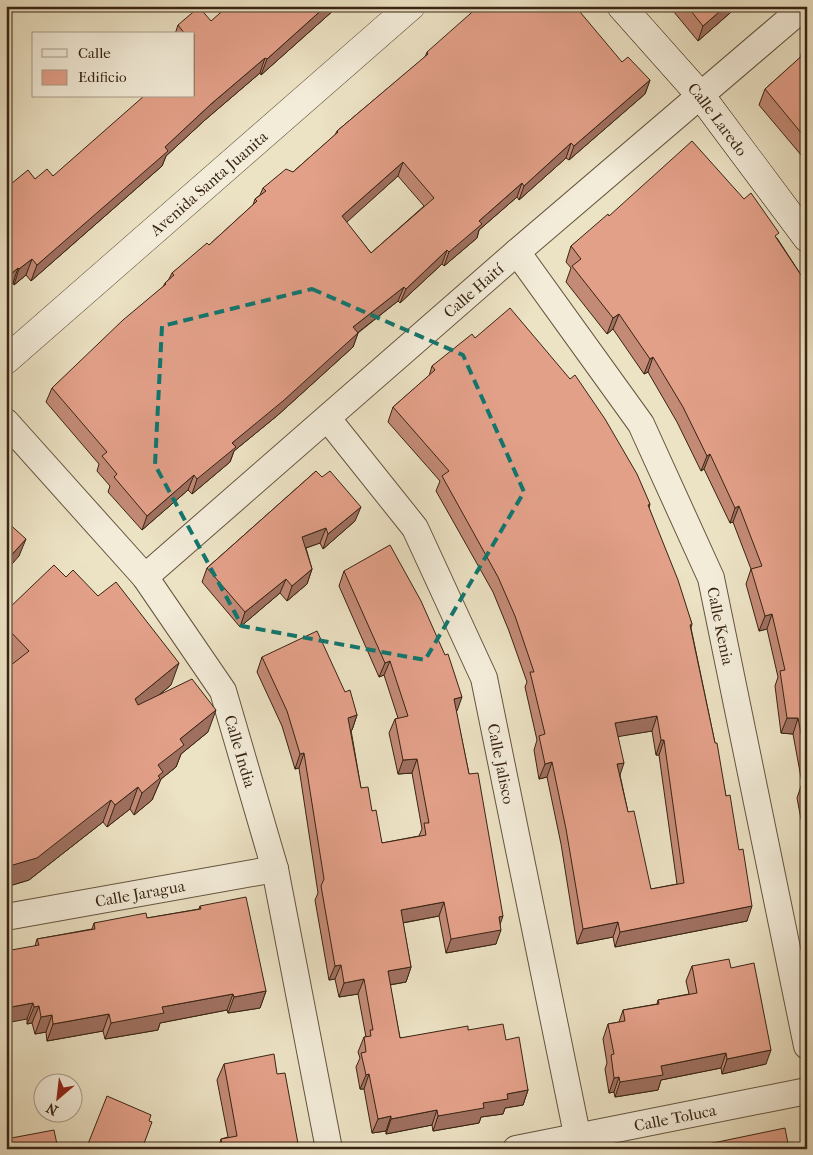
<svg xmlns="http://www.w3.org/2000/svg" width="813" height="1155" font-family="'IM FELL French Canon',serif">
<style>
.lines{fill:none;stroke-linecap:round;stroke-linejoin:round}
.minor-casing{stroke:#65543f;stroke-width:28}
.tertiary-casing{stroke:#65543f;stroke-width:29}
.secondary-casing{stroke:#382413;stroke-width:29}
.minor{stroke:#f3ecd9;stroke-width:26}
.tertiary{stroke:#f3ecd9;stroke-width:28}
.secondary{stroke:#f3ecd9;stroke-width:28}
.wall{fill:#c38a76;stroke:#382413;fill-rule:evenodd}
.shaded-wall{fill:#9f7060;stroke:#382413}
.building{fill:#e3a089;stroke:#382413;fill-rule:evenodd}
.marked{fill:none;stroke:#0f766e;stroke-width:4;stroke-dasharray:10 6;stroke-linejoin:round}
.labels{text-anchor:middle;stroke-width:4.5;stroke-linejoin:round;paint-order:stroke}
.street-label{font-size:16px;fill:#382413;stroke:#f3ecd9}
</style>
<rect width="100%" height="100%" fill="#ece2c4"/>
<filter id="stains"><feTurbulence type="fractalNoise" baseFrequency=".004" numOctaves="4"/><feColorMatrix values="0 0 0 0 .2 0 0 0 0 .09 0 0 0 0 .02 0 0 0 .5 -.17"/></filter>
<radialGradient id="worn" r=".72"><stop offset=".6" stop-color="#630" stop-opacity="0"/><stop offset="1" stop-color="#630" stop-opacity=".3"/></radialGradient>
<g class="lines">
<!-- minor casing -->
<g class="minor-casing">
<g id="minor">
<path id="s1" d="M517,252l124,172 70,154 96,468"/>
<path id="s2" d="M328,419l87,109 69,150 96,471"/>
<path id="s3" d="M6,422l139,155 78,114 52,178 54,280"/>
<path id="s4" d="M145,577l372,-325 288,-246"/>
<path id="s5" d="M6,917l269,-48"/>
<path id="s6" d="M516,1149l291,-58"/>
</g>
</g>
<!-- tertiary casing -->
<g class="tertiary-casing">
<g id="tertiary">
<path id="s7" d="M6,360l405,-354"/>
</g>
</g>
<!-- secondary casing -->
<g class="secondary-casing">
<g id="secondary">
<path id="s8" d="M621,6l80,90 106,142"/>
</g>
</g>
<!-- minor -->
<use href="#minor" class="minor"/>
<!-- tertiary -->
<use href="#tertiary" class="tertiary"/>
<!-- secondary -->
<use href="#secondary" class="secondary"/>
</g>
<!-- wall -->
<path class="wall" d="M669,6h69l-40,35z
M335,9l-74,66 -1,-2 -55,47 -39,36 -4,10 -131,115 -5,-6 -12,10 -1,-2 22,-104 18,-3 141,-80v-62h-19l3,-9 33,-4z
M807,45v117l-48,-57 6,-16 35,-31 3,-10z
M427,52l195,10 28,18 -5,14 -76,66 -3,-2 -47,42 -2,-3 -38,33 -2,8 -33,28 -2,-2 -42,39 -2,-2 -40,32 -5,14 -75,68 -44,36 -4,11 -38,32 -4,-4 -46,40 -34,-38 2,-6 -13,-15 2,-7 -53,-62 6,-14 111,-101 2,-4 4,-4 3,-6 37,-28 44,-40 2,-6 5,-4 3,-7 30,-16 42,-37 2,-4 88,-74zM398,176l26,30 -53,47 -25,-31z
M609,216l168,22 30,46v586l-4,-17 3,-8 -9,-47 5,-15 -9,-49 -12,-1 -6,-47 3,-9 -11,-48 -8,2 -13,-47 5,-15 -18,-47 -3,1 -26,-54 -3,2 -24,-49 -29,-50 -4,2 -31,-45 -6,5 -41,-52 5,-14 -5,-6 5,-16z
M475,338l175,166 -1,4 43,116 -1,4 35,168 21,125 -132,26 -2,-10 -36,7 -16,-100 -14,-67 -8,2 -5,-29 3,-10 -12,-53 2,-5 -18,-51 -16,-39 -57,-101 4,-10 -52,-59 5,-15 36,-31 3,-10zM652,731l4,24h3l18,129 -26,5 -23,-77 -8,-37 -2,-39z
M316,471l39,50 -32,28 -3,-6 -14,5 6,21 -5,15 -20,17 -7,-8 -40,34 -38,-45 5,-14z
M344,571l113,140h-1l44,213 -4,20 -50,9 -7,-37 -36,7 8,44 -5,15 -16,3 10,53 68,-8 38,10 22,50 -5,15 -18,3 -2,6 -22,3 -2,6 -46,8 -1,-6 -46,9v-3l-14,2 -8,-44h-4l-4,-22 4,-9 -2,-6 6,-15h2l-8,-43 -19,3 -4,-18 -6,1 -14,-80 3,-7 -19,-125 -4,1 -13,-43 -25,-54 5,-15 83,35 12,23 -5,15h-1l10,58 11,23 10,32 37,-7 3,-7 -10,-56 -14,1 -9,-41 6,-14 3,-1 -14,-43 -5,2 -40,-91z
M6,611l165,74 -13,11 50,36 -27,22 -5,13 -15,12 -9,21 -18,15 -4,-6 -23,18 -4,-5 -74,58 -23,7v-218l7,-5 -7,-7z
M200,906l66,85 -6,17 -32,5 -1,-3 -67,13 -2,7 -53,9 -2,-8 -56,10 -1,-9 -11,2 -3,-11 -5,1v-5l8,-73 2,-7 55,-10 2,-6 53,-5 52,-9z
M692,966l39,2 35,96 -44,10 -1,-6 -60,12 -3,10 -43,7 -1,-5 -5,1 -4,-24 2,-6 -4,-24 5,-15 11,-2 4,-12 34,-6 1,-4 31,-6 -3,-13z
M224,1064l53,10 22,75h-81l3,-10 7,-2 -11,-57z"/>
<!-- shaded-wall -->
<path class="shaded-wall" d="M326,6h10l-1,3 -74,66 6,-16z
M726,6h12l-40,35 5,-15z
M265,58l-5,15 -55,47 -39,36 -4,10 -131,115 6,-16 174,-161z
M650,80l-5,14 -76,66 5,-14z
M571,143l-5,15 -47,42 5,-14z
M403,162l-5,14 -61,55 5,-15z
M522,183l-5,14 -38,33 -2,8 -33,28 5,-14 30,-31z
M447,250l-5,14 -42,39 6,-14z
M32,259l-6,16 -12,10 5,-16z
M18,268l-5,15 -7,6v-11z
M404,287l-6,14 -51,40 6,-14z
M619,314l-6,15 -6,5 6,-16z
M358,333l-5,14 -75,68 -44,36 -4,11 -38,32 5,-15 35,-36z
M653,357l-5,15 -4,2 6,-15z
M710,454l-6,15 -3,2 6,-15z
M194,475l-6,15 -46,40 5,-14z
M739,506l-6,16 -3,1 5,-15z
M361,507l-6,14 -32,28 5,-15z
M326,528l-6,15 -23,8 5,-14z
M26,539l-7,17 -13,15v-10z
M312,569l-5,15 -20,17 5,-15z
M286,579l-6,14 -40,34 5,-15z
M772,614l-5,15 -8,2 6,-15z
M390,661l-6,14 -5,2 6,-14z
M179,663l-8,22 -44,36 8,-22z
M462,697l-5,14 -9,3 6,-15z
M216,710l-8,22 -27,22 -5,13 -15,12 -9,21 -18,15 8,-22 16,-28 22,-26z
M357,715l-5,15 -9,3 5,-15z
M657,716l-5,15 -42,7 5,-15z
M787,718h11l-5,16 -12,-1z
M661,740h3l-5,15h-3z
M304,753l-5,15 -4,1 5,-15z
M417,759l-5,14 -14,1 5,-14z
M552,762l-5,15 -8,2 6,-15z
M624,763l-5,15 -2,-14z
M138,787l-8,22 -23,18 8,-22z
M111,800l-8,22 -74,58 -23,7v-20z
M444,902l-5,14 -43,8 5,-14z
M752,906l-5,15 -132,26 5,-15z
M503,916l-5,14h3l-5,14 -50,9 5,-14 48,-22z
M618,922l-5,15 -36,7 6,-15z
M341,965l-6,14 -6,1 6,-14z
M411,967l-5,15 -24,4 6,-15z
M364,979l-6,15 -19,3 5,-14z
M266,991l-6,17 -32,5 6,-16z
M233,994l-6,16 -67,13 -2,7 -53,9 6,-16 51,-16z
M33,1003l-6,16 -21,4v-15z
M39,1006l-7,17 -5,1 7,-17z
M109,1014l-6,17 -56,10 6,-17z
M52,1015l-6,17 -11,2 6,-17z
M771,1050l-5,14 -44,10 5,-15z
M726,1053l-5,15 -60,12 -3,10 -43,7 5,-15 41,-16z
M369,1074l-5,15h-4l6,-14z
M619,1077l-5,15 -5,1 5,-15z
M528,1090l-5,15 -18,3 -2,6 -22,3 -2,6 -46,8 5,-15 45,-13 24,-9z
M437,1110l-5,15 -46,9 5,-15z
M391,1116l-5,15 -14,2 6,-14z"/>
<!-- building -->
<path class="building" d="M228,6h98l-59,53 -2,-1 -54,46 -46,43 3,4 -131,114 -5,-6 -13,10 -1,-1 -12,10v-90l22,-18 7,9 12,-10 6,7 91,-80h50v-62h-9l-7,-9 21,-18 12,14z
M479,6h96l47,56 6,-5 22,23 -76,66 -3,-3 -47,43 -2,-3 -43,38 3,3 -33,28 -2,-2 -41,39 -2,-2 -51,40 5,6 -75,68 -51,42 4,4 -39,32 -3,-4 -47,41 -33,-39 3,-3 -15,-18 5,-4 -55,-64 71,-68 43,-36 -1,-1 9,-8 -2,-2 35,-30 2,2 48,-44 -2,-2 11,-8 -3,-3 23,-19 7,3 45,-40 -1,-1 91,-77 -1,-2zM403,162l31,36 -63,55 -29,-37z
M687,6h39l-23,20z
M807,45v95l-42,-51 41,-37 -3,-4z
M692,141l52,58 7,-6 28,40 -4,3 32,48v480l-9,-46h-11l-7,-47 5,-1 -13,-56 -7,2 -14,-47 11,-3 -23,-60 -4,2 -25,-54 -3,2 -24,-49 -30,-50 -3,2 -31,-45 -6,4 -41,-52 9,-7 -10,-13 37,-32 1,2z
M510,308l60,71 5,-4 30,44 32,55 13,30 -2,1 30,75 14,44 -2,1 25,118h2l9,53 4,-1 9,55 4,-1 9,57 -132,26 -2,-10 -35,7 -17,-100 -14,-67 -7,2 -6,-28 6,-2 -15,-62h4l-19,-56 -17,-39 -56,-101 7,-5 -56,-64 42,-37 -3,-4 40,-32 3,4zM657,716l4,24h3l20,143 -33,6 -17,-78 -6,1 -11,-48 7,-1 -9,-40z
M316,471l6,6 8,-6 31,36 -33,27 -2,-6 -24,9 10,32 -20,17 -6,-7 -41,33 -38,-44z
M6,521l20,18 -20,22z
M390,545l31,56 24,54 3,-1 14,43 -8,2 15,75 9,-1 25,143 -4,1 2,13 -50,9 -7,-37 -43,8 10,57 -23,4 12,67 68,-12v4l35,-6 3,16 13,-3 9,53 -21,4 1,5 -25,4 1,5 -46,8 -1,-6 -46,9v-3l-13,3 -9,-45 -3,1 -5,-22 5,-1 -2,-15 7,-1 -1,-6h3l-9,-51 -20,4 -3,-18 -6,1 -14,-80 3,-7 -20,-126 -4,1 -13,-43 -25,-54 55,-26 28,61 5,-2 7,25 -9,3 13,70 7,-1 4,24 4,-1 6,33 44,-8 -2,-12h5l-12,-64 -14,1 -8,-41 13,-3 -18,-55 -5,2 -41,-92z
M54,565l12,12 7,-7 25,26 18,-14 63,81 -44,36 3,6 54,-26 24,31 -36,29 4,6 -26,20 5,7 -5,4 2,2 -18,15 -4,-6 -23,18 -4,-5 -74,58 -31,9v-198l23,-18 -23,-24v-16z
M807,781v24l-5,-23z
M246,897l20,94 -32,6 -1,-3 -71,13 2,6 -53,10 -2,-9 -56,10 -1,-9 -11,2 -2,-11 -5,1 -1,-4 -27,5v-57l33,-6 -2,-6 58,-10 -1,-6 52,-10 1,5 54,-9 -1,-3z
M729,959l2,9 23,-5 17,87 -44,9 -1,-6 -65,13 2,9 -43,7 -1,-5 -5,1 -3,-23 3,-1 -6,-30 17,-3 -2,-11 36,-6 -1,-4 39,-7 -5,-27z
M274,1054l3,20 8,-1 14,76h-76l-2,-10 16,-3 -13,-72z
M107,1096l44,19 -2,6 3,1 -10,27h-56z
M785,1128l4,21h-105z
M54,1130l4,19h-52v-10z"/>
<!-- marked area -->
<path class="marked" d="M312,289l151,66 61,137 -99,168 -183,-34 -87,-161 7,-139z"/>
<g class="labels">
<!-- street labels -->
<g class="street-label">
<text dy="6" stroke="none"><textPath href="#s8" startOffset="149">Calle Laredo</textPath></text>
<text dy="6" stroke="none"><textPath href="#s7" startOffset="269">Avenida Santa Juanita</textPath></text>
<text dy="6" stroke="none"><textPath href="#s4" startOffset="436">Calle Haití</textPath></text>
<text dy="6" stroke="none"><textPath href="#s1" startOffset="430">Calle Kenia</textPath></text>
<text dy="6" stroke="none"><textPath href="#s3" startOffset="409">Calle India</textPath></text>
<text dy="6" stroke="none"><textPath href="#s2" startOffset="392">Calle Jalisco</textPath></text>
<text dy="6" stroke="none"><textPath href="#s5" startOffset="136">Calle Jaragua</textPath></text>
<text dy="6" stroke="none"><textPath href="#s6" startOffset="162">Calle Toluca</textPath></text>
</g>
</g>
<!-- margin -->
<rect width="813" height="1155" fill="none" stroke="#ece2c4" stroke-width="25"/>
<rect x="8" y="8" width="798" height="1140" fill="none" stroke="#382413" stroke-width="2.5"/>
<rect x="12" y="12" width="788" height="1130" fill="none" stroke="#382413"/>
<!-- legend -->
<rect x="32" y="32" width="162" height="65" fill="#f3ecd9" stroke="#a89c8a"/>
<rect x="42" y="49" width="25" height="8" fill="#f3ecd9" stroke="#a89c8a"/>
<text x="78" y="58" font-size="15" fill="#382413">Calle</text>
<rect x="42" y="70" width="25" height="15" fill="#e3a089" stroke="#a89c8a"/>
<text x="78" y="82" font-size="15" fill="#382413">Edificio</text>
<!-- north arrow -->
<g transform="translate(58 1098) rotate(208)"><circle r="24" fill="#f3ecd9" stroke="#a89c8a"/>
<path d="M0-4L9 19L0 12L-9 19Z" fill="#8f2418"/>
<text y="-8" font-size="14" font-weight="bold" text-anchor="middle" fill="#382413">N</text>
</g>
<rect width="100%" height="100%" filter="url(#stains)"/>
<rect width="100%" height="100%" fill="url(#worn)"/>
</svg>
